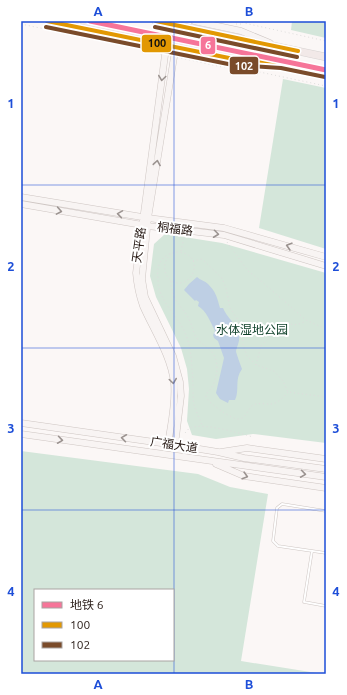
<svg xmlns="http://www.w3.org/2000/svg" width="347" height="695" font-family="Ubuntu,'Noto Sans SC',sans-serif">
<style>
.green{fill:#d4e6da;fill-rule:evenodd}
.water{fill:#becfe4}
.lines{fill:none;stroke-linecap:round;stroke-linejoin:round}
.lane-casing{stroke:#cec6c3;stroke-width:3}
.secondary-casing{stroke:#cec6c3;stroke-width:7}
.primary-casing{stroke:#d7d3d2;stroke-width:8}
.path{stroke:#dedddc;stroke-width:1;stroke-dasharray:1 3;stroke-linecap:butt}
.lane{stroke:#fefefe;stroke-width:2}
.secondary{stroke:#f8f4f3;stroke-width:6}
.primary{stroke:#f2e9e8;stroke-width:7}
.bus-1-casing{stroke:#fff;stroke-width:7}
.bus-2-casing{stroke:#fff;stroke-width:7}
.bus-1{stroke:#e29802;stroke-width:4}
.bus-2{stroke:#7a4b2a;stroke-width:4}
.metro-1-casing{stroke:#fff;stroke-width:8}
.metro-1{stroke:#f67599;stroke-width:5}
.oneway{stroke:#9b9390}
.grid{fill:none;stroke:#1d4ed8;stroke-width:1;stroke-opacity:0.55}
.labels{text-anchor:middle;stroke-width:4;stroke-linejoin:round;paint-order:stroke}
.street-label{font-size:12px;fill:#291c17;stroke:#fff}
.park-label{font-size:12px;fill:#0c3e27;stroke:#fff}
.line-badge{stroke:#fff;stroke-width:1.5}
.badge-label{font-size:11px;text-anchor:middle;font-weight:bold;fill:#fff}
.pale-badge-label{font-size:11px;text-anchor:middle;font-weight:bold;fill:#111}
.neatline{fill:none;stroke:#1d4ed8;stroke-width:1.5}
.grid-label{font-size:13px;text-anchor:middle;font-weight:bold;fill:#1d4ed8}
</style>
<rect width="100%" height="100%" fill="#fbf7f6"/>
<!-- green -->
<path class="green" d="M292,21h34v17l-35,-8z
M283,79l43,9v161l-67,-21z
M165,234l57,9 104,30v170l-73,-9 -37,5 -24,-4 -5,-14 2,-32 -2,-20 -6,-21 -25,-51 -6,-21 4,-32z
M21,451l177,23 32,13 38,7 -27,167 82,13h-302zM35,590h138v70h-138z"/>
<!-- water -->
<path class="water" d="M197,277c3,3 8,4 11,7 8,8 9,13 12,24h3c4,10 13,15 16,27 1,7 -2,11 -3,16 0,2 5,15 6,18 -8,11 -2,21 -7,31h-6l-1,3 -8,-4 -4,-6 8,-35 -6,-17 -4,-3 -1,-3 2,-4c-4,-8 -9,-21 -17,-25l1,-4 -3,-2 -1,1 -11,-11 5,-6z"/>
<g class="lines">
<!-- lane casing -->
<g class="lane-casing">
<path id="lane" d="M326,511l-44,-7 -5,4 -4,33 5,5 48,7
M312,551l-8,51 22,4"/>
</g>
<!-- secondary casing -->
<g class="secondary-casing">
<path id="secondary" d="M47,21l187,38 31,2
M194,21l47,10 29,12
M155,43l7,6 3,6 -29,218c1,11 3,22 7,33 11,25 28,50 31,77 2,20 -3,41 -6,61
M21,197l127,21 76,10 102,29
M21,204l127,22 76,9 102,31
M21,423l154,22 43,7 26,6 82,11
M21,434l305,43
M175,445l6,-49 -1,-14 -7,-26 -28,-59 -3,-18 6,-61 26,-161 3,-4 8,-4
M221,452l26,-4 79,11
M216,464l28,12 82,12"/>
</g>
<!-- primary casing -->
<g class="primary-casing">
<path id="primary" d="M84,21l242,50
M156,21l170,36"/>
</g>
<!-- path -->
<path class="path" d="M238,21l6,2 82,18
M21,24l134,28
M236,24h7
M181,58l41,9 9,-1 95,20
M182,58l9,-2
M227,242l21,29 13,10 45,39 20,9
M181,251l3,-14
M171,254c-16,15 1,37 17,26 3,-3 5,-6 6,-10 5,-25 -42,-25 -36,9 0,3 0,8 2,12 5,16 20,28 26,44 6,16 6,34 7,51 0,6 0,13 1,18 2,8 6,16 9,23
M193,261l9,-2 20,19 4,10 4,20 13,19v18l4,11 9,9 18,6 9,10 5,11 38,5
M171,281c1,23 11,23 19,40 3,6 3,12 7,17 5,7 13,10 17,17 5,10 3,23 -2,32 -2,4 -7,6 -6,10 2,6 27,23 32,22 8,0 10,-11 15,-14 8,-4 17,2 24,-3 4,-2 8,-7 11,-10
M256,365l5,-19 24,-24c8,4 13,3 21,-1
M185,433c2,-2 3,-4 5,-5 12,-6 49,5 63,9"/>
<!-- lane -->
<use href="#lane" class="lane"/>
<!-- secondary -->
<use href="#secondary" class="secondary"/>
<!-- primary -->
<use href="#primary" class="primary"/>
<!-- bus-1 casing -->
<g class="bus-1-casing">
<path id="bus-1" d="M47,21l187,38 48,3 44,9
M156,21l142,30"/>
</g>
<!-- bus-2 casing -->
<g class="bus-2-casing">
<path id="bus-2" d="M46,27l187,38 48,3 44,9
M155,27l142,30"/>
</g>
<!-- bus-1 -->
<use href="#bus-1" class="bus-1"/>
<!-- bus-2 -->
<use href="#bus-2" class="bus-2"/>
<!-- metro-1 casing -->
<g class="metro-1-casing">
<path id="metro-1" d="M90,21l236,49"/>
</g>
<!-- metro-1 -->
<use href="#metro-1" class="metro-1"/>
</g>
<!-- one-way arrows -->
<defs><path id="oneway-chevron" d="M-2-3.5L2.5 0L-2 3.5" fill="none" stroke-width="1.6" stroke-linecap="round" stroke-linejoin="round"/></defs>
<g class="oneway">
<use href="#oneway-chevron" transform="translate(162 78) rotate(98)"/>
<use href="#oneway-chevron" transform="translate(157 163) rotate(-81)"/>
<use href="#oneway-chevron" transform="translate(59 211) rotate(10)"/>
<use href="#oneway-chevron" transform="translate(120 214) rotate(-171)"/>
<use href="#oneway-chevron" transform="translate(216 234) rotate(7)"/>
<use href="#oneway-chevron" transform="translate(289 246) rotate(-164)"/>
<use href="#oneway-chevron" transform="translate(173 381) rotate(82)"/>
<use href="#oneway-chevron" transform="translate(124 438) rotate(-172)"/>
<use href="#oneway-chevron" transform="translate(60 440) rotate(8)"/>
<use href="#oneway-chevron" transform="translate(303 474) rotate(8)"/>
<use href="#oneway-chevron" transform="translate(245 476) rotate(16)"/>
</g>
<!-- grid -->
<path class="grid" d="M174,21v653M21,185h305M21,348h305M21,510h305"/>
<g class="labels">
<!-- street labels -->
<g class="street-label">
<text transform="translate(175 229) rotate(7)" y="4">桐福路</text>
<text transform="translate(139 245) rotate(-82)" y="4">天平路</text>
<text transform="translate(174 445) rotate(9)" y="4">广福大道</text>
</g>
<!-- park labels -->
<g class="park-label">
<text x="252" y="334">水体湿地公园</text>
</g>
</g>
<g class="line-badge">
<rect x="141" y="34" width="31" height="19" rx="4" fill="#e29802"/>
<rect x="200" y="36" width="16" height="19" rx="4" fill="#f67599"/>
<rect x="229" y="56" width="30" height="19" rx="4" fill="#7a4b2a"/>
</g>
<g class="badge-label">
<text x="208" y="49">6</text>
<text x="244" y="70">102</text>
</g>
<g class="pale-badge-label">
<text x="157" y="47">100</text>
</g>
<!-- border -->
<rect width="347" height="695" fill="none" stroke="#ffffff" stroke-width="44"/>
<!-- legend -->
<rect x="34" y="589" width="140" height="72" fill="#ffffff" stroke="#a9a4a2"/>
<rect x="42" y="602" width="20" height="6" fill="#f67599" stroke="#a9a4a2"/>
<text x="70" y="609" font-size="12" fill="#291c17">地铁 6</text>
<rect x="42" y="622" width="20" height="6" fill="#e29802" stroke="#a9a4a2"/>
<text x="70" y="629" font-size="12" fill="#291c17">100</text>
<rect x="42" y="642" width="20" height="6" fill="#7a4b2a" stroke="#a9a4a2"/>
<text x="70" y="649" font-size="12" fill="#291c17">102</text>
<rect x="22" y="22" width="303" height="651" class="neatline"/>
<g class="grid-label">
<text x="98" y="16">A</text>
<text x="249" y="16">B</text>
<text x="11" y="108">1</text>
<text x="336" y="108">1</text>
<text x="11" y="271">2</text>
<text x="336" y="271">2</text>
<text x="11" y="433">3</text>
<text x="336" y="433">3</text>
<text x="11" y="596">4</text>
<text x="336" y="596">4</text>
<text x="98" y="689">A</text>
<text x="249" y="689">B</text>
</g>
</svg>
